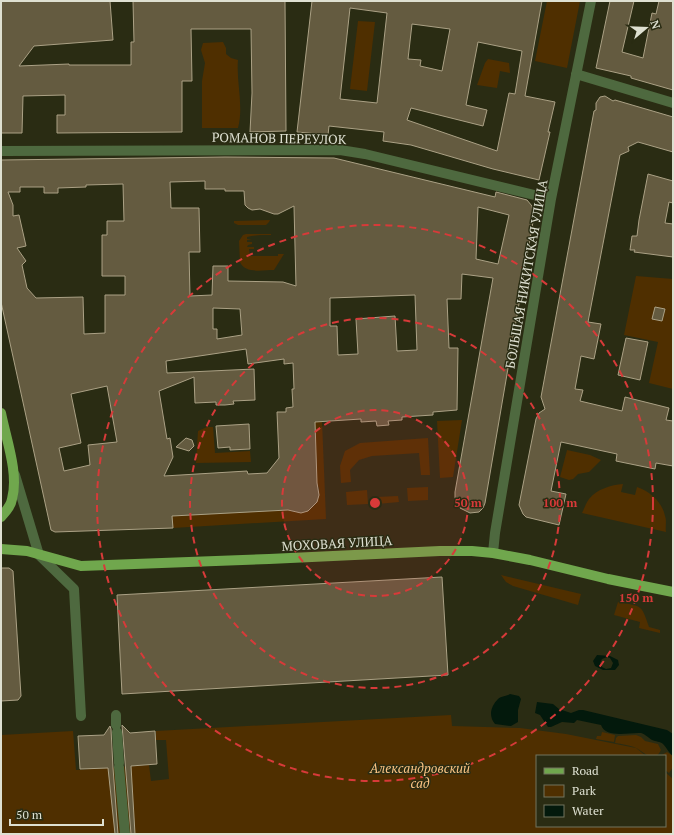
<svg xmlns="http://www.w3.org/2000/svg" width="674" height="835" font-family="'PT Serif',serif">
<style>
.green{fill:#4f2f00}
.water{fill:#03190c;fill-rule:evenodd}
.building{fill:#645b40;stroke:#aba185;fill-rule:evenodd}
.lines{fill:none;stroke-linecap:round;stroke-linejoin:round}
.minor{stroke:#4e693f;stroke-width:10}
.major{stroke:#70a74d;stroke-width:10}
.ring{fill:none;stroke:#d73a39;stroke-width:2;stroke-dasharray:7 5}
.labels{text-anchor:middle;stroke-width:3;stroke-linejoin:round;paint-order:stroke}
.street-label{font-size:13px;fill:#dee0d1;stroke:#2a2c13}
.park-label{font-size:13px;font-style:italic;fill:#fcc584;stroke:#2a2c13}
.centre{fill:#d73a39;stroke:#2a2c13;stroke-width:2}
.ring-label{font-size:12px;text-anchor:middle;font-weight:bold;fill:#d73a39;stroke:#2a2c13;stroke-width:3;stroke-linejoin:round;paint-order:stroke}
</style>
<rect width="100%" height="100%" fill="#2a2c13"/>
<!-- green -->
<path class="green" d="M547,1h33l-13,67 -32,-7z
M358,21l17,1 -8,69 -17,-2z
M223,42l3,6v6l5,4 7,2c-2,22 6,46 0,68h-36v-47l3,-18 -4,-13 2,-7z
M488,59l21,4 1,10 -10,-2 -3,17 -20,-3 8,-22z
M270,220l-1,2 -3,3h-28l-4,-2v-2z
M246,234h25v1c-8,0 -15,0 -24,2v2h5l-5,1v2h5v2l-4,1 -1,2h7v2h-5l1,7h28v-2h6l-10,16c-11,0 -29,4 -34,-8l-1,-21 4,-6z
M636,276l37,3v110l-24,-6 9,-41 -34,-7z
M462,420l-9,57 -13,1 -3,-57z
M315,421h7l4,98 -153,9 -1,-12 112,-6v-2c16,10 37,2 35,-19 -1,-5 -4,-9 -5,-14l3,-1z
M207,427h6l2,26 35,-2 1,11 -55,1 2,-32z
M428,438l2,37h-9l-2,-22 -47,3 -13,4 -9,10 1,12 -10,1 -1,-17 5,-15 15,-8z
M567,450l23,5 11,5 -12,12 -11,2 -5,5 -4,1 -9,-3z
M623,484l-2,8 14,3 2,-8c14,5 25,15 28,29 2,5 0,11 1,16l-84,-19c2,-4 4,-10 7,-14 8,-10 22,-14 34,-15z
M428,487v13l-20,1 -1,-13z
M367,490l1,14 -21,1 -1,-13z
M398,496l1,6 -22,2v-7z
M501,575l80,19 -3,11 -65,-19 -7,-4z
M618,602c24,5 23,1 31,25l11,3v3l-21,-5 1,-6 -26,-7z
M451,715l1,11 68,2 46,6 70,14 10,8h-109v70h128v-54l8,7v55h-672v-99l72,-4 3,39 73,-5 2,16 18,-2 -3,-39h-10v-9z
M602,732l13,3 -1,7 -18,-3 1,-3h4z
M636,735l5,2 4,4 13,3 3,6c-8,16 -18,0 -27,-3 -6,-2 -12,-3 -19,-4l1,-5 2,-2z
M667,752l6,4v11l-4,6 -4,-3v-14h-5z"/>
<!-- water -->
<path class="water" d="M597,655l13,1 8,4 1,5 -4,5h-12l-8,-4 -2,-5zM607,657l3,1 3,5 -2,5 -5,1 -4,-2 -2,-4 2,-4z
M510,694l9,2 2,3 -3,11v12l-7,4 -16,-2c-7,-8 -4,-18 3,-25 3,-3 9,-3 12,-5z
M537,702l16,2 6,5 12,4 8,-3h4l84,20 6,4v22c-5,-4 -6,-8 -10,-12 -3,-3 -7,-2 -11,-4 -3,-2 -7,-6 -11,-7 -11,-1 -35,6 -40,-8l-24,-5 -3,3 -12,-1 -11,5h-3l-8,-12 -5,-2z"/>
<!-- building -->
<path class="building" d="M1,1h109l3,39 -79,6 -15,20 50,-2v1h62v-23h3l-1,-41h152l1,130 -36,1 2,-39 -1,-64h-60l1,52h-10v51l-125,1v-18h8v-20l-42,1 -1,37h-21z
M312,1h230l-17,95 30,6 -7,30h2l-11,48 -46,-11 -82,-24 -28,-4 1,-9 -55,-6 -1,9 -31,-3zM350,8l37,5 -10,90 -37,-4zM412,24l38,5 -8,42 -22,-5 1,-6 -13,-1zM478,42l44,9 -7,43 -6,-1 -12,58 -90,-31 4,-12 72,18 4,-16 -21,-5z
M610,1h24l-12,51 21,6 9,-45 4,1 3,-13h14v89l-42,-12v-2l-35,-8z
M605,96l8,5 2,-1 58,17v35l-35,-10 -10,5 1,4 -9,4 -32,167 13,2 -7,35 -13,-3 -6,33 8,1 -3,11 42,10 3,-14 44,11 -3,12 7,1v45l-17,-3 -1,6 -39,-8 1,-7 -56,-12 -10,49 15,3 -7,31 -33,-8 -3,-3 -4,-9 17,-86 3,-6 6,-4 -4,-12 53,-286 2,-1v-7l4,-6z
M225,157l109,1 161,39 1,-5 31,8 5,6 2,10 -49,287 -2,5 -4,4 -9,1 -10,-5 -5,-10v-6l38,-214 -31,-4 -1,25h-14l2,49h9l-1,62 -24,2v3l-31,2v3l-14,1 1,4 -12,1 -1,-5 -15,1v-3l-46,3 2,61 2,12 -2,7 -9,9 -7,2 -13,-3 -116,6 1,12 -118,4 -4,-2 -50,-228v-142zM205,181v8h20v2h19l1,14 3,3 4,2 8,-1 14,5h4l16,-8 2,80 -13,-4 -55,-1v-15h-15l-1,29 -22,1 -1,-44h11l-1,-44h-28l-1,-26zM123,184l1,37h-17v14h-5v41h23v19h-20v38l-21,1 -1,-37 -47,1 -9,-10 -5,-23 4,-4 -9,-13 9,-2 -7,-31 -6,1v-11l-5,-13h12v-5h24v6h14v-5l28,-1v-2zM478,207l31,8 -11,49 -22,-5zM415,295l2,55 -20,1 -2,-35 -39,3 2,35 -20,1 -1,-29h-7v-28zM213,308l27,1 2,26 -25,4v-10h-4zM246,349l2,15 36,-5v5l9,-1 1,26h-2l1,18 -7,1v4h-9l2,46 -12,15 -19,1 -1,-3 -83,5 9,-19 -3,-19 -3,1 -8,-48 35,-14 1,26 21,-1v3h9l9,-1 -1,-3 22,-1 -1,-31 -87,4 -1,-12zM107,386l10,56 -29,3 2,20 -26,6 -5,-23 22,-5 -10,-49z
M648,174l25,7v22l-4,-1 -4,21 8,1v33l-39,-5 1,-2h-5l2,-14h5l2,-16z
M655,307l10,2 -3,12 -10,-2z
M626,338l22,4 -8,38 -22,-5z
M249,424l1,25 -20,1v-3l-12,1 -2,-22z
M186,438l6,2 2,6 -5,5 -13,-4z
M1,568h8l4,3 8,125 -3,4 -17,1z
M442,577l6,98 -326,19 -5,-99z
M122,725l8,8 25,-2 2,33 -26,2 4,68h-4z
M110,726l1,3 2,39 5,66h-3l-7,-66 -28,1 -2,-33 26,-1z"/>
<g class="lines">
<!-- minor -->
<path class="minor" d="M576,74l97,29
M1,151l339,-1 25,4 186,45
M15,475l24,80 35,34 7,127
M493,553l2,-20 56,-334 40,-198
M116,715v10
M117,732l2,31
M119,767l6,67"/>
<!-- major -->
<path class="major" d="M1,413c5,26 18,60 11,86 -1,7 -6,12 -11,18
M1,549l26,2 54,15 188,-7 171,-8h32l21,2 37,7 78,19 65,13"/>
</g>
<!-- distance rings -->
<circle cx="375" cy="503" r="93" fill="#d73a39" fill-opacity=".12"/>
<g class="ring">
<circle cx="375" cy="503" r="93"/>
<circle cx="375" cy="503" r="185"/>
<circle cx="375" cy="503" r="278"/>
</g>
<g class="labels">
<!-- street labels -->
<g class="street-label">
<text transform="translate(279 138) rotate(1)" y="5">РОМАНОВ ПЕРЕУЛОК</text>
<text transform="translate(526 274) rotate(-80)" y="5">БОЛЬШАЯ НИКИТСКАЯ УЛИЦА</text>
<text transform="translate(337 543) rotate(-3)" y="5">МОХОВАЯ УЛИЦА</text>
</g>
<!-- park labels -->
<g class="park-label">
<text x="420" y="773">Александровский<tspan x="420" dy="15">сад</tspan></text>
</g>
</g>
<circle cx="375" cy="503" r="6" class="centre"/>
<g class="ring-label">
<text x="468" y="507">50 m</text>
<text x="560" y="507">100 m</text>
<text x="636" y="602">150 m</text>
</g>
<!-- border -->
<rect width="674" height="835" fill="none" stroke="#dee0d1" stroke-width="4"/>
<!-- legend -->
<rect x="536" y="755" width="130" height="72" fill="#2a2c13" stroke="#72745f"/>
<rect x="544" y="768" width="20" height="6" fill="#70a74d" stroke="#72745f"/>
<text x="572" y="775" font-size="12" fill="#dee0d1">Road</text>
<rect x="544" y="785" width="20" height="12" fill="#4f2f00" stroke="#72745f"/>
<text x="572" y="795" font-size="12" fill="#dee0d1">Park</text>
<rect x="544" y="805" width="20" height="12" fill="#03190c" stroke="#72745f"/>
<text x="572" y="815" font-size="12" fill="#dee0d1">Water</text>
<!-- north arrow -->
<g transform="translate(646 28) rotate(71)" stroke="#2a2c13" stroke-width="3" paint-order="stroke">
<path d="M0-3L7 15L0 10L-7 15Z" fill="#dee0d1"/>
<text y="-6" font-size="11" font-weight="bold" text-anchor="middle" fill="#dee0d1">N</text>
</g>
<!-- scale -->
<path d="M10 819v6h93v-6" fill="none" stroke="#dee0d1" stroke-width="2"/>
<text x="16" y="819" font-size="12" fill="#dee0d1" stroke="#2a2c13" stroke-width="3" paint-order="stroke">50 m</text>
</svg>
